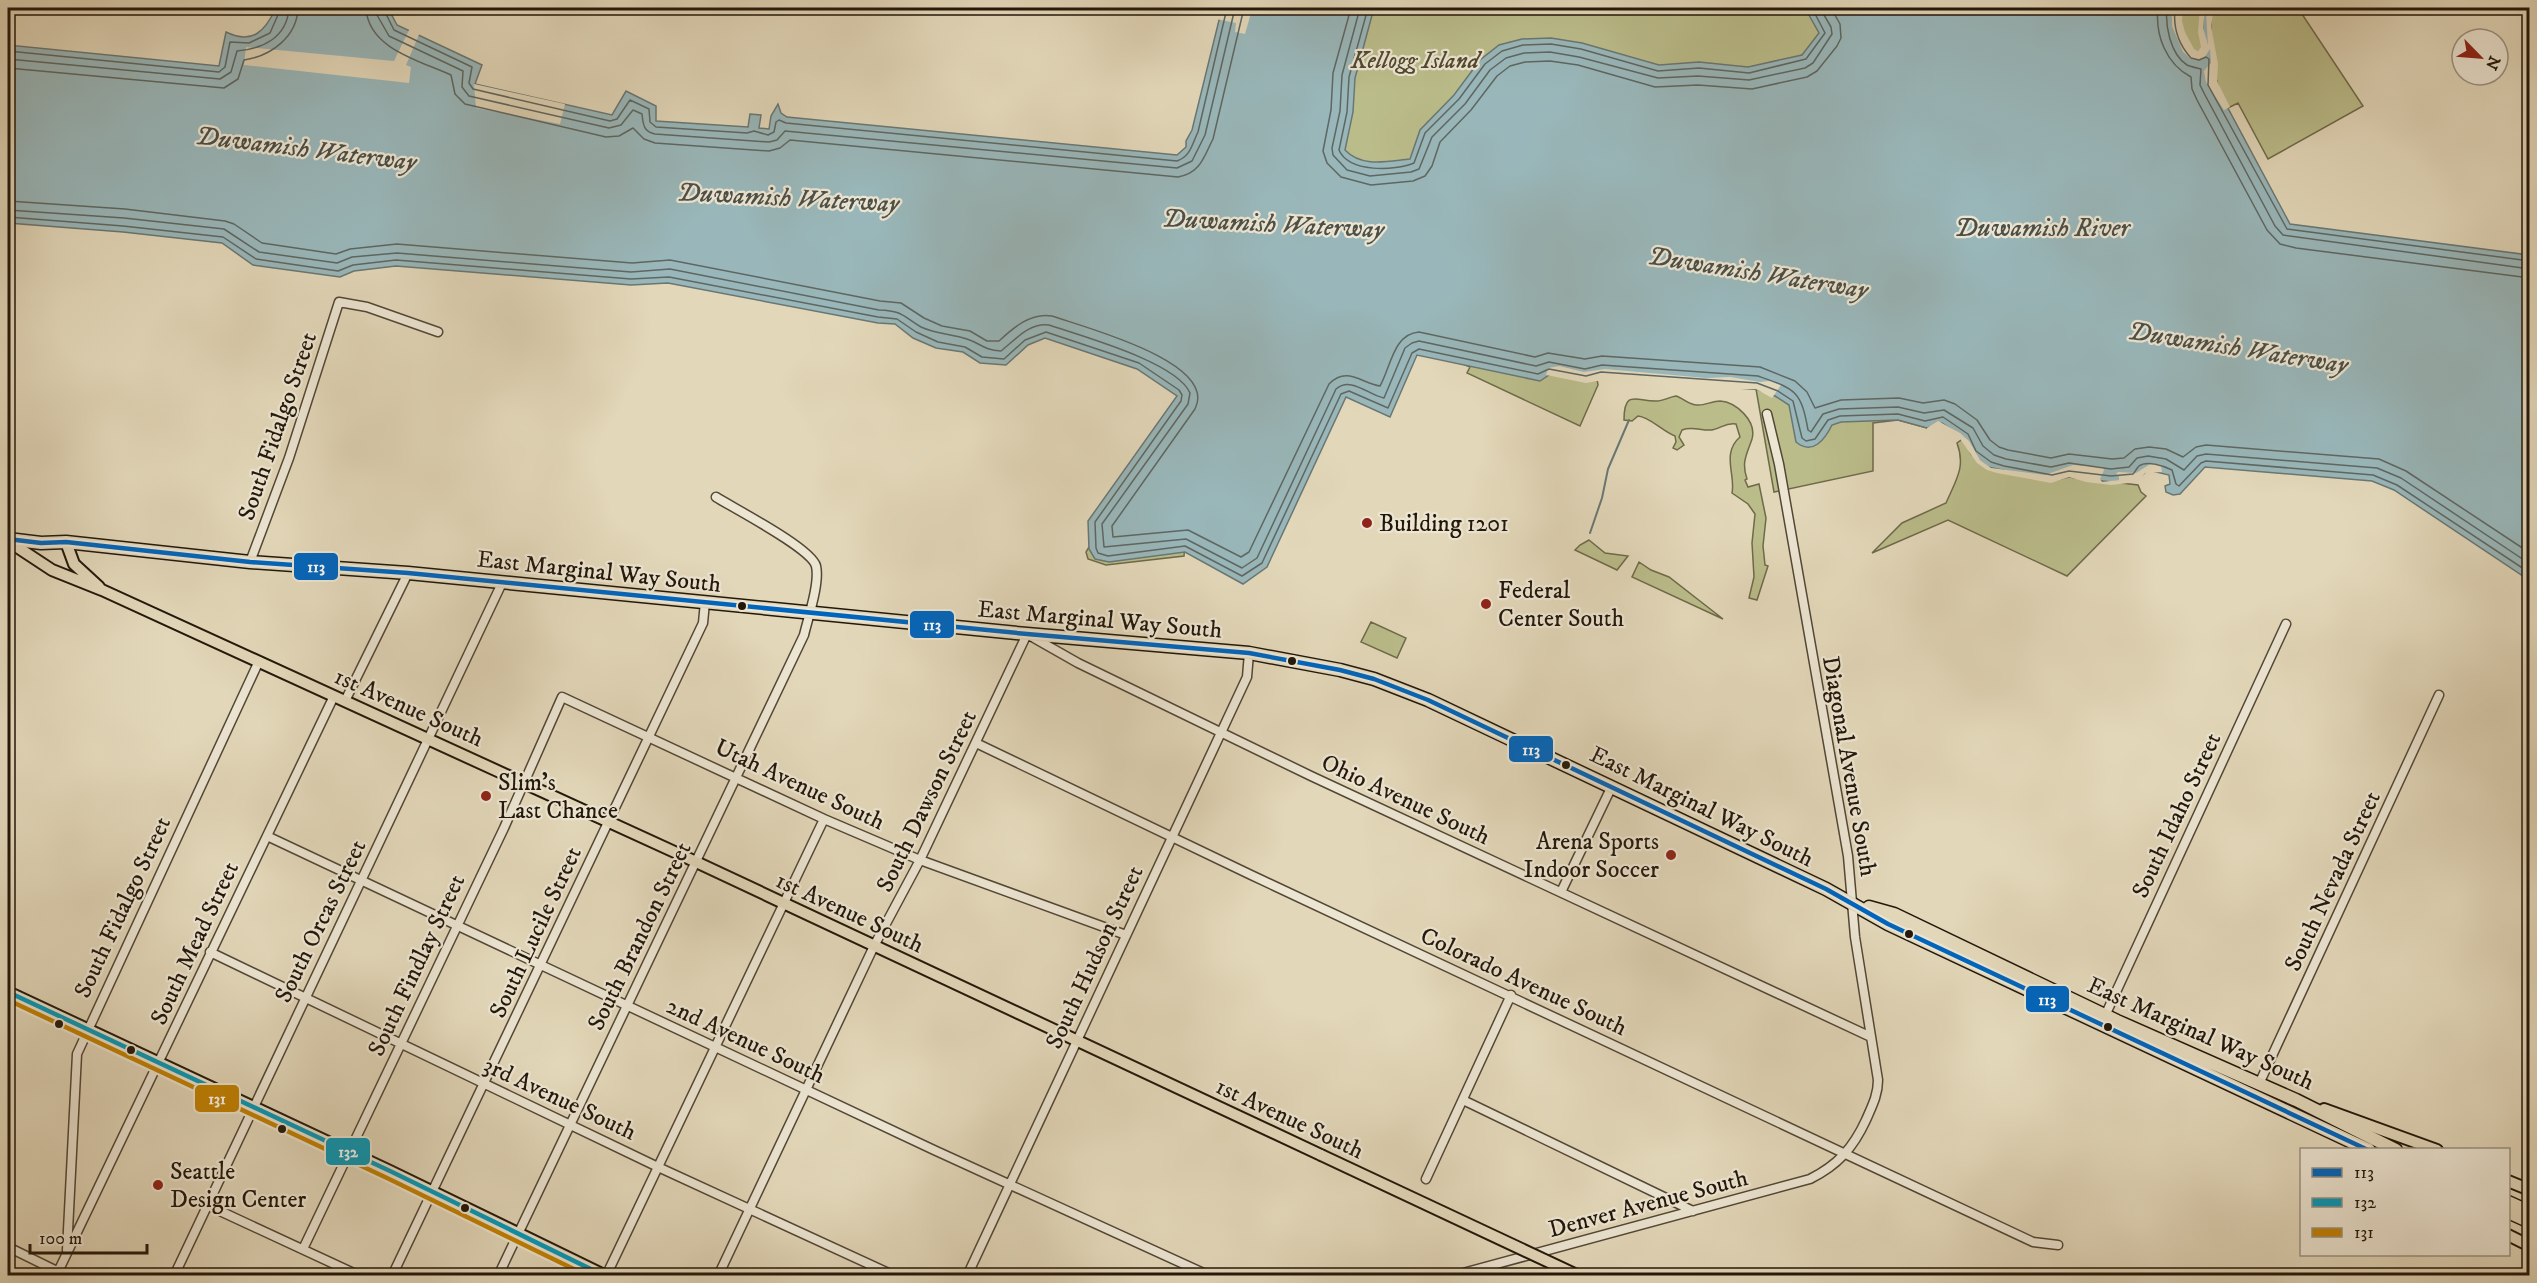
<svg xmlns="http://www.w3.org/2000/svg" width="2537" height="1283" font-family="'IM FELL DW Pica',serif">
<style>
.green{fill:#babc8a;stroke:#6e6a4a;stroke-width:1.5}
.water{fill:#99b7ba;stroke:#697774;stroke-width:1.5}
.pier{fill:#e2d7b9}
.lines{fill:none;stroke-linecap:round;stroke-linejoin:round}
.shore{stroke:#5e6762;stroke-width:1.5}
.stream{stroke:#697774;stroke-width:2}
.minor-casing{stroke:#524736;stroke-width:11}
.major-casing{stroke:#22170a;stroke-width:14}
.highway-casing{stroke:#22170a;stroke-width:15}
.minor{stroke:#ece5d2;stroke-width:8}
.major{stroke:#e2d7b9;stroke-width:10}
.highway{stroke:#e2d7b9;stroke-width:12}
.major-bridge-casing{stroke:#22170a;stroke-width:14;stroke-linecap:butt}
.major-bridge{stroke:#e2d7b9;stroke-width:10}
.bus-1-casing{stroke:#ece5d2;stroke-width:9}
.bus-2-casing{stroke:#ece5d2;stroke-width:9}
.bus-3-casing{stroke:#ece5d2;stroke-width:9}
.bus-1{stroke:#0065bd;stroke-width:4.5}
.bus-2{stroke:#039aba;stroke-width:4.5}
.bus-3{stroke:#c28202;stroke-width:4.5}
.poi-dot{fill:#8f2418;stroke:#ece5d2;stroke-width:2}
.bus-dot{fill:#22170a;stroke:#ece5d2;stroke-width:2}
.labels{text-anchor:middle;stroke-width:4.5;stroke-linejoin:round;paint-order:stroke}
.park-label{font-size:24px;font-style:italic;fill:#504930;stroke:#ece5d2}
.street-label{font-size:24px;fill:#22170a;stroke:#ece5d2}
.poi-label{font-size:24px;fill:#22170a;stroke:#ece5d2;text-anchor:start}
.water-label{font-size:26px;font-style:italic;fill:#4c4f48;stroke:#ece5d2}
.line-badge{stroke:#ece5d2;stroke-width:2}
.badge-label{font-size:16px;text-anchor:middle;font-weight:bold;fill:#fff}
</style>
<rect width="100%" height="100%" fill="#e2d7b9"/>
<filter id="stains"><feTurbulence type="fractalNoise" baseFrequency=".00333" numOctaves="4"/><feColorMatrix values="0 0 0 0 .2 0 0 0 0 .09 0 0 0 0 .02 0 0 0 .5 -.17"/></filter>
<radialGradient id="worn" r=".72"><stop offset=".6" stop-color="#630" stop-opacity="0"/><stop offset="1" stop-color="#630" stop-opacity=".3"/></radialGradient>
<!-- green -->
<path class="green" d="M1356,8h556l19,14 -488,126 -77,35 -40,-40z
M2180,8h23l1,41 -10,5 -12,-20z
M2211,8h87l65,98 -95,53 -30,-56 -10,5c-18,-31 -18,-65 -17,-100z
M1463,364l134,15 1,6 -18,41 -113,-53 3,-6z
M1845,374l224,103 69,8 3,7 5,4 -79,80 -119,-56 -76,33 30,-30 44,-20c10,-23 20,-36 11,-60l7,-5 5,3 -31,-20 -11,7 -29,-8 -25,3v48l-99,21 -18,-103 -63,-3z
M1676,396c7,2 13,9 21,9 7,1 15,-4 23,-4 16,1 37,20 32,38 -5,15 -11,23 -5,40l-2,1 3,7 11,-3 7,34 -3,28 2,19 3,1 -11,34 -8,-2 5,-21 -2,-34 3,-29 -7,-10 -16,-11c4,-17 -11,-40 8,-56l-4,-13c-10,-2 -14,4 -24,6 -11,1 -19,-4 -30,0l-3,7 5,8 -7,5 -4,-2 3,-6 -1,-6c-13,-5 -25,-19 -37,-20l-6,5 -8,-1c0,-32 13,-18 33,-19 6,0 12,-4 19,-5z
M1589,540l16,13 23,3 -11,14 -42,-20 5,-5z
M1185,543l-1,13 -78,9 -18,-6 -2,-7 3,-5z
M1639,562l12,8 18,7 54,42 -91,-42z
M1371,622l35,16 -9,20 -36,-16z"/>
<!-- water -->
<path class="water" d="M276,8h112l9,17 85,40 -7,19 137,31 14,-24 30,15v15l92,6 2,-13 11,1 -2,13 10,1 2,-13 7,-12 3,9 6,4 390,38 9,-8v-6l6,-11 30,-122h152l-19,70 -2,34 -8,38c17,18 43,11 65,9l10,-29 34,-35 26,-35 19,-15 23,-6 29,-1 31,5 77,22 40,-3 49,5 54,-12 17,-22 -14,-25h375l-1,13 13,30 10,1 1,-44h8l-2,6 5,68 76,142 239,31v325l-135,-90 -22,-9 -167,-14 -25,27 -7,1 -7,-3 -1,-6 5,-2 -1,-9 -21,-5 -10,9 -27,3 -42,-5 -17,4 -64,-14 -17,-13 -7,-16 -22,-15 -15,5 -29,-8 -57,2 -9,3c-7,14 -19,31 -36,17l-7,-37 -14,-9 -19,-7 -207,-14 -9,6 -123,-26 -27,62 -44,-20 -79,170 -24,17 -58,-32 -76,10 -14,-3 -6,-10 -1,-28 89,-125 -40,-27 -92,-31 -17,7 -22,20 -26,-2 -17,-11 -27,-4 -23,-10 -18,-14 -17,-1 -210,-40 -37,2 -235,-19 -42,5 -14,6 -87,-12 -31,-22 -99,-11 -115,-9v-178l211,21 7,-34c27,13 39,-1 50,-24z"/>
<!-- pier -->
<path class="pier" d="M1219,8l32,5 -6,21 -10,-2 1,-9 -20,-4z
M2176,8h7l-1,13 3,11 9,17 4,2 3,-4 -3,-15 2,-24h5l-2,20 5,17 -2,-33 2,-4h6l-3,18 7,38 -1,17 13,26 -6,3 -18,-28 -2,-11 7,-8 -1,-14 -6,9 -3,2 -10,-1 -8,-7 -11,-26v-10z
M410,28l10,4 -14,33 5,2 -2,16 -165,-18 2,-18 148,14z
M474,84l91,20 -5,20 -84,-16z
M1559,366l25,6 21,-3 101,9 24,-1 30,5 9,-1 12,4 -9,13 -16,-9h-63l-96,-8 -11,2 -40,-8 2,-7z
M1938,421l22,12 9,8 11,19 11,8 54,7 28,-10 30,2 1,3 -4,9 2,3 17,-2v-4l-3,-2 2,-2 18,1 16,-10 9,2 1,7 -17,1 -7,9 -27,3 -25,-3 -17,-5 -18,6 -54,-10 -10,-3 -10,-7 -19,-27 -17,-10 -14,5v-3z"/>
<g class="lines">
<!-- shore -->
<path class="shore" d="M366,8c2,41 55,53 85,67l4,19 10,10 141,33 13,-1 14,-8 11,11 11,4 114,8 11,-3 10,-8 388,37c23,-4 26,-21 35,-38l31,-131
M375,8l2,7 12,21 74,35 -1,16 7,9 140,32 12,-3 12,-15 9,4c1,11 2,18 13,20l114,8 8,-2 8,-9 392,37 15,-7 13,-26 30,-127
M383,8l11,22 78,37 -3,16 4,6 137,32 7,-2 13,-19 19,9 1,13 6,5 91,6 7,-2 14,4 6,-3 2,-10 3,-2 7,3 391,38c14,-5 15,-17 21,-29l29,-124
M1351,8l-18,65 -2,37 -8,41 4,12 14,14 30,8 42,-4 12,-5 7,-10 8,-24 31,-32 26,-34 13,-10 15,-4 25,-1 28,4 77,22 43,-2 54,4 55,-12 10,-6 20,-25 4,-8 -1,-14 -9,-16
M1360,8l-18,67 -2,36 -8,37 1,7 14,15 23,6 41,-4 8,-3 13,-32 33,-33 25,-34 16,-12 18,-5 26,-1 29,5 79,21 40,-2 51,4 56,-12 8,-5 19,-29 -1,-7 -11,-19
M1368,8l-19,69 -2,35 -8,38c10,23 56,21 75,13l11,-30 34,-34 26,-35 17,-13 21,-6 28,-1 30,5 77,22 41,-3 50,5 57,-14 19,-26 -13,-25
M2158,8c-3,27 8,56 33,69l1,12 5,11 70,130 13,14 16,4 234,30
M2167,8c-2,17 3,46 20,57 4,2 10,3 14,4l-1,16 5,10 70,131 8,9 247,34
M2175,8c-2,19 2,35 16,50l8,2 7,-3 3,2 -1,26 79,144 243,32
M8,51l211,21 6,-5 5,-25 19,1 21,-10 11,-25
M8,59l212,20 11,-7 6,-21c25,-2 50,-13 52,-43
M8,68l216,20 14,-9 6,-19c27,-4 53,-23 54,-52
M8,201l117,8 100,12 9,3 28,19 74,11 14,-5 47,-5 235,19 38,-3 210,41 21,2 23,15 18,8 28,5 17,10h12c14,-13 32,-29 53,-25 31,11 167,46 143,93l-83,117 1,11 75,-7 53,27 8,-5 80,-168c18,-18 32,-1 51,2 11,-19 13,-52 39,-54l116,25 13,-4 37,6 17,-3 158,11 35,14 12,11 8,16 26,-8 58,-2 24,5 21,-3 11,4 22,16 13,20 9,7 9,3 43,8 18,-4 43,5 12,-1 11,-9 14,-2 17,2 17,8 13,-10 10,-2 173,14 27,12 124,82
M8,210l116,8 100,11 35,23 78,11 15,-6 45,-4 234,19 39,-3 209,41c25,1 23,6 42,17 15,7 30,7 46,12 15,5 16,11 34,12 14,-11 29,-29 48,-26 32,11 128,37 141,68l-2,11 -86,120 2,23 82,-8 56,29 15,-10 79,-169c15,-13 32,6 48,9l21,-50 7,-5 7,-2 117,25 13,-4 36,7 17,-4 156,11c37,13 43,14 50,54l3,2 12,-18 16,-5 59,-2 26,6 20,-3 29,18 10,18 11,9 12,4 45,8 18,-4 42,6 18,-2 8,-9 11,-2 18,3 18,11 13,-14 9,-2 171,14 24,10 129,86
M8,217l115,9 100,11 33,22 82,12 15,-6 43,-5 235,19 38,-2 209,40 19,2 19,13 22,10 27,5 17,10 22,2 21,-19 21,-8 93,31 40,27 3,5 -1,6 -86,121 1,26 2,5 10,3 77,-10 57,30 20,-13 79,-169 8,-3 39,17 24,-55 7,-4 119,25 11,-5 37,7 15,-4 156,11 21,8 15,10 9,37 4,3 9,-2 13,-19 12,-4 58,-2 27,7 18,-4 25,17 8,17 15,11 13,4 48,9 17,-4 42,5 22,-2c2,-2 3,-5 6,-8 8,-6 25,0 33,4l4,14 3,2 22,-23 5,-2 167,14 24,10 133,88"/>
<!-- stream -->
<path class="stream" d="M1590,533l12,-35 6,-29 21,-49"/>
<!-- minor casing -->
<g class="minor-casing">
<path id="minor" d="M250,562l39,-104 50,-156 28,5 71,25
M345,701l63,-128
M976,743l273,131 784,368 25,3
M267,836l667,314 276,126
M1561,892l51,-106
M210,952l448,215 237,109
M2104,1018l182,-394
M2259,1084l180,-389
M1463,1100l230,111
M1426,1179l85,-184
M207,1205l153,71
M8,1247l59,29
M303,1249l201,-421 58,-131 262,122 96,41 206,75
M67,1250l10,-196 182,-393
M56,1276l278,-580
M174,1276l328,-693
M392,1276l311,-653 2,-21
M498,1276l306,-641c4,-17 16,-52 12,-69 -5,-18 -81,-57 -100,-69
M606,1276l218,-457
M718,1276l156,-330 46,-86 107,-226 51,29 233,113 560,261
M967,1276l280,-599 2,-24
M1452,1276l358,-97c28,-14 43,-31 56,-59 6,-14 12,-25 12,-40l-23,-143 -7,-81 -69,-392 -12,-50"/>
</g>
<!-- major casing -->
<g class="major-casing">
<path id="major" d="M8,541l44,29 50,20 577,264 642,301
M66,542l8,22 25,23
M8,992l382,179 216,105
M2324,1109l113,41
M2508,1181l22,9
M2508,1235l22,11"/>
</g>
<!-- highway casing -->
<g class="highway-casing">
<path id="highway" d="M8,539l33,4 25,-1 184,20 158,11 619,61 222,19 91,17 34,9 54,21 398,189 62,35 481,226
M1869,907l25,7 223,107 179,79 100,50
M2508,1202l22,10
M2508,1212l22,10"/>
</g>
<!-- minor -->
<use href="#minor" class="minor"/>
<!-- major -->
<use href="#major" class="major"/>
<!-- highway -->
<use href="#highway" class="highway"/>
<!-- major-bridge casing -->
<g class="major-bridge-casing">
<path id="major-bridge" d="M1321,1155l258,121"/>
</g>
<!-- major-bridge -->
<use href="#major-bridge" class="major-bridge"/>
<!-- bus-1 casing -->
<g class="bus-1-casing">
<path id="bus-1" d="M8,539l33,4 25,-1 184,20 158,11 619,61 222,19 91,17 34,9 54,21 398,189 62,35 480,226"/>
</g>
<!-- bus-2 casing -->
<g class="bus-2-casing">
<path id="bus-2" d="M8,992l382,179 215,105"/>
</g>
<!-- bus-3 casing -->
<g class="bus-3-casing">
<path id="bus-3" d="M8,1000l379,178 201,98"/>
</g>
<!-- bus-1 -->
<use href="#bus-1" class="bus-1"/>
<!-- bus-2 -->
<use href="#bus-2" class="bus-2"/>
<!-- bus-3 -->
<use href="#bus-3" class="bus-3"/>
</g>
<!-- markers -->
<g class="poi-dot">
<circle cx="1367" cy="523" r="6"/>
<circle cx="1486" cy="604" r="6"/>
<circle cx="486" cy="796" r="6"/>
<circle cx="1671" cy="855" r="6"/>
<circle cx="158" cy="1185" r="6"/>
</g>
<g class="bus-dot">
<circle cx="742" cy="606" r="5"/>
<circle cx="1292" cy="661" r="5"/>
<circle cx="1566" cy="765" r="5"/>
<circle cx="1909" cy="934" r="5"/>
<circle cx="59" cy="1024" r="5"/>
<circle cx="2108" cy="1027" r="5"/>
<circle cx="131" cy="1050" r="5"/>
<circle cx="282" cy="1129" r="5"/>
<circle cx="465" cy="1208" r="5"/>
</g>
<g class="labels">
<!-- park labels -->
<g class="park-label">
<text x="1415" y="68">Kellogg Island</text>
</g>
<!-- street labels -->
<g class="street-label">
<text transform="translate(277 426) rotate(-71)" y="8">South Fidalgo Street</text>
<text transform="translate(599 571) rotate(6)" y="8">East Marginal Way South</text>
<text transform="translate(1100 619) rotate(5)" y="8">East Marginal Way South</text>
<text transform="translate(409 707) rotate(24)" y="8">1st Avenue South</text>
<text transform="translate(1850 766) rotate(80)" y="8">Diagonal Avenue South</text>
<text transform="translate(800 784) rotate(25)" y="8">Utah Avenue South</text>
<text transform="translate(1406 799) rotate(25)" y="8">Ohio Avenue South</text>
<text transform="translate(926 801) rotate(-64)" y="8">South Dawson Street</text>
<text transform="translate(1702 806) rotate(26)" y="8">East Marginal Way South</text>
<text transform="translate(2176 815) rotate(-65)" y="8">South Idaho Street</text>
<text transform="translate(2332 881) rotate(-65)" y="8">South Nevada Street</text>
<text transform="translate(122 907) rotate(-65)" y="8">South Fidalgo Street</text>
<text transform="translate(850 912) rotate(25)" y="8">1st Avenue South</text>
<text transform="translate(320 921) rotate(-64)" y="8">South Orcas Street</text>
<text transform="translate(535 932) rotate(-65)" y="8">South Lucile Street</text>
<text transform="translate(639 936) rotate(-64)" y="8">South Brandon Street</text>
<text transform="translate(194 943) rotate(-65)" y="8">South Mead Street</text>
<text transform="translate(1094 957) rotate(-65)" y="8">South Hudson Street</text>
<text transform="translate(416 965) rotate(-65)" y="8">South Findlay Street</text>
<text transform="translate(1524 981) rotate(25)" y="8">Colorado Avenue South</text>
<text transform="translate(2201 1033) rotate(24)" y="8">East Marginal Way South</text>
<text transform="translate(746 1040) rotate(25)" y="8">2nd Avenue South</text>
<text transform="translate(560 1098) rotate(25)" y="8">3rd Avenue South</text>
<text transform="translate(1290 1118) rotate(25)" y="8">1st Avenue South</text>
<text transform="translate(1648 1203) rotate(-15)" y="8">Denver Avenue South</text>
</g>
<!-- poi labels -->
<g class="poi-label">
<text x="1379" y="531">Building 1201</text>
<text x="1498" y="598">Federal<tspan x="1498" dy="28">Center South</tspan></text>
<text x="498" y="790">Slim's<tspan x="498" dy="28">Last Chance</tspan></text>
<text x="1659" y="849" text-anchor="end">Arena Sports<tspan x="1659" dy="28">Indoor Soccer</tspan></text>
<text x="170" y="1179">Seattle<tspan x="170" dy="28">Design Center</tspan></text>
</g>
<!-- water labels -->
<g class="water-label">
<text transform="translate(306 148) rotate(7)" y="9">Duwamish Waterway</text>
<text transform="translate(788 197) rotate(3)" y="9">Duwamish Waterway</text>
<text transform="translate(1273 223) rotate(3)" y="9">Duwamish Waterway</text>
<text x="2042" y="236">Duwamish River</text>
<text transform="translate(1758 272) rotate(9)" y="9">Duwamish Waterway</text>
<text transform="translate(2238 347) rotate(9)" y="9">Duwamish Waterway</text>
</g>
</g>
<g class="line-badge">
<rect x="293" y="552" width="46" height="29" rx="6" fill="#0065bd"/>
<rect x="909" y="610" width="46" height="29" rx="6" fill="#0065bd"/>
<rect x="1508" y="735" width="46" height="28" rx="6" fill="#0065bd"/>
<rect x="2025" y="985" width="45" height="28" rx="6" fill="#0065bd"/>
<rect x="194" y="1084" width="46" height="29" rx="6" fill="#c28202"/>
<rect x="325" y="1137" width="46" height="29" rx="6" fill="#039aba"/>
</g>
<g class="badge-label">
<text x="316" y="572">113</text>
<text x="932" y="630">113</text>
<text x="1531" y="755">113</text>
<text x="2047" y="1005">113</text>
<text x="217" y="1104">131</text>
<text x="348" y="1157">132</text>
</g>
<!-- margin -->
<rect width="2537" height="1283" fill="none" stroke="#e2d7b9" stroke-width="30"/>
<rect x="9" y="9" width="2519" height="1265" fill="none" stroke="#22170a" stroke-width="3"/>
<rect x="15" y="15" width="2507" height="1253" fill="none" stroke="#22170a" stroke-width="1.5"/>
<!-- legend -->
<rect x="2300" y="1148" width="210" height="108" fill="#ece5d2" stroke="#9b9382" stroke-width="1.5"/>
<rect x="2312" y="1168" width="30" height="9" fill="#0065bd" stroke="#9b9382" stroke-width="1.5"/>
<text x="2354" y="1178" font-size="18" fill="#22170a">113</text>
<rect x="2312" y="1198" width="30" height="9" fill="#039aba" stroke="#9b9382" stroke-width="1.5"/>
<text x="2354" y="1208" font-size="18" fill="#22170a">132</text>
<rect x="2312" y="1228" width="30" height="9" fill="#c28202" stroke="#9b9382" stroke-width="1.5"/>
<text x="2354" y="1238" font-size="18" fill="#22170a">131</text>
<!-- north arrow -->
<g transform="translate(2480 57) rotate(115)"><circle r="28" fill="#ece5d2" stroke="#9b9382" stroke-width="1.5"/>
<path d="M0-4.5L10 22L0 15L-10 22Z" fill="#8f2418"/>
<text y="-9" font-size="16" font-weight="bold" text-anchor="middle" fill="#22170a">N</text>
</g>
<!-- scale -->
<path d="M30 1244v9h117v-9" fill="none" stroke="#22170a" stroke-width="3"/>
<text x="39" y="1244" font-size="18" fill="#22170a" stroke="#ece5d2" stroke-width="4.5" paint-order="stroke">100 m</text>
<rect width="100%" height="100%" filter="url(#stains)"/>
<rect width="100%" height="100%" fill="url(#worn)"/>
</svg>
